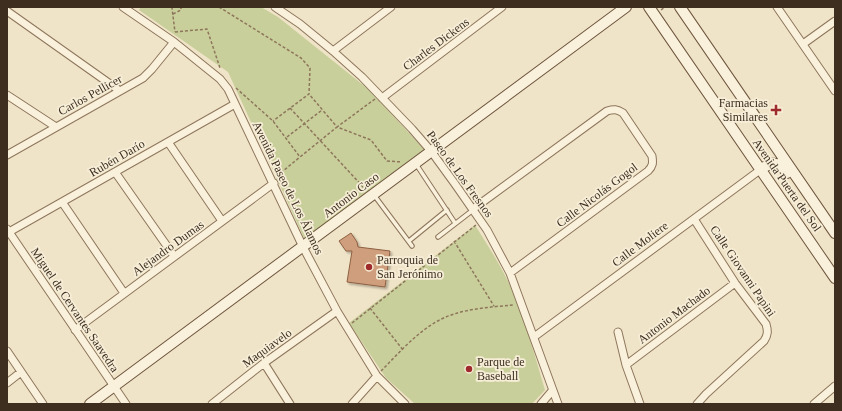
<svg xmlns="http://www.w3.org/2000/svg" width="842" height="411" font-family="Georgia,serif">
<style>
.green{fill:#c9cf9b}
.building{fill:#cf9f7d;stroke:#8d5f41;filter:url(#shadow)}
.lines{fill:none;stroke-linecap:round;stroke-linejoin:round}
.lane-casing{stroke:#8d765c;stroke-width:5.5}
.street-casing{stroke:#8d765c;stroke-width:9}
.secondary-casing{stroke:#6f573f;stroke-width:12}
.path{stroke:#8d765c;stroke-width:1.5;stroke-dasharray:3 2;stroke-linecap:butt}
.lane{stroke:#faf1dc;stroke-width:3.5}
.street{stroke:#faf1dc;stroke-width:7}
.secondary{stroke:#faf1dc;stroke-width:10}
.poi-dot{fill:#9e2a2b;stroke:#f7eed8;stroke-width:1.5}
.labels{text-anchor:middle;stroke-width:3.5;stroke-linejoin:round;paint-order:stroke}
.street-label{font-size:12px;fill:#3d2e20;stroke:#f7eed8}
.poi-label{font-size:12px;fill:#3d2e20;stroke:#f7eed8;text-anchor:start}
</style>
<defs>
<filter id="shadow"><feDropShadow dx="2" dy="2" stdDeviation="1" flood-color="#0004"/></filter>
</defs>
<rect width="100%" height="100%" fill="#f0e4c8"/>
<!-- green -->
<path class="green" d="M141,7h120l17,10 89,71 58,62 -120,90 -77,-168 -89,-62z
M475,225c15,24 31,48 41,75 12,29 20,60 29,90l-13,14h-117l-29,-26 -37,-55z"/>
<!-- building -->
<path class="building" d="M351,233l6,9 1,5 32,4 -5,36 -38,-5 5,-31h-6l-7,-10z"/>
<g class="lines">
<!-- lane casing -->
<g class="lane-casing">
<path id="lane" d="M416,164l39,59
M374,195l38,51
M438,237l35,-27
M409,241l38,-31"/>
</g>
<!-- street casing -->
<g class="street-casing">
<path id="street" d="M123,7l51,35 46,37 8,10 75,158 34,64 40,65 28,28
M275,7l25,17 33,27 29,26 50,52 19,22 24,33 32,46 23,43 48,131
M777,7l58,84
M7,11l113,80
M803,44l32,-23
M333,51l58,-44
M7,95l49,32
M382,98l120,-91
M168,142l54,79
M7,155l136,-77 9,-9 22,-27
M115,172l59,84
M62,202l62,91
M473,209l134,-98c7,-2 10,-2 16,2l29,43c1,7 1,10 -4,15l-138,102
M694,219l41,64 31,41c2,7 2,11 -2,17l-58,53 -9,10
M7,229l119,175
M9,232l226,-128
M75,330l199,-147
M618,332l8,33 14,39
M534,337l226,-167
M7,351l36,53
M264,363l26,41
M626,365l109,-82
M7,383l14,-11
M212,404l52,-41 73,-52
M352,404l25,-28
M541,404l11,-13
M814,404l21,-18"/>
</g>
<!-- secondary casing -->
<g class="secondary-casing">
<path id="secondary" d="M649,7l186,271
M680,7l155,226
M760,170c11,-8 19,-10 27,3
M90,404l536,-397"/>
</g>
<!-- path -->
<path class="path" d="M173,7l-1,1 3,24
M219,7l82,51 9,10 -1,26 -36,27
M661,10l4,-3
M173,14l8,-4v-3
M175,32l32,-3 13,39
M236,88l37,33 27,36 37,-30 -28,-33
M375,99l-38,28 34,13 16,21 15,1
M290,108l76,82
M287,137l35,-27
M277,176l23,-19
M454,241l40,65
M370,308l33,42
M352,323l124,-98
M381,371c17,-17 34,-37 55,-49 21,-13 54,-15 78,-17"/>
<!-- lane -->
<use href="#lane" class="lane"/>
<!-- street -->
<use href="#street" class="street"/>
<!-- secondary -->
<use href="#secondary" class="secondary"/>
</g>
<!-- markers -->
<g class="poi-dot">
<path d="M774 104h4v4h4v4h-4v4h-4v-4h-4v-4h4z"/>
<circle cx="369" cy="267" r="4"/>
<circle cx="469" cy="369" r="4"/>
</g>
<g class="labels">
<!-- street labels -->
<g class="street-label">
<text transform="translate(436 44) rotate(-37)" y="4">Charles Dickens</text>
<text transform="translate(90 95) rotate(-29)" y="4">Carlos Pellicer</text>
<text transform="translate(117 158) rotate(-30)" y="4">Rubén Darío</text>
<text transform="translate(460 174) rotate(54)" y="4">Paseo de Los Fresnos</text>
<text transform="translate(787 185) rotate(55)" y="4">Avenida Puerta del Sol</text>
<text transform="translate(288 188) rotate(64)" y="4">Avenida Paseo de Los Álamos</text>
<text transform="translate(351 195) rotate(-37)" y="4">Antonio Caso</text>
<text transform="translate(597 195) rotate(-37)" y="4">Calle Nicolás Gogol</text>
<text transform="translate(640 244) rotate(-37)" y="4">Calle Moliere</text>
<text transform="translate(168 248) rotate(-36)" y="4">Alejandro Dumas</text>
<text transform="translate(743 271) rotate(56)" y="4">Calle Giovanni Papini</text>
<text transform="translate(75 310) rotate(56)" y="4">Miguel de Cervantes Saavedra</text>
<text transform="translate(674 315) rotate(-37)" y="4">Antonio Machado</text>
<text transform="translate(267 348) rotate(-36)" y="4">Maquiavelo</text>
</g>
<!-- poi labels -->
<g class="poi-label">
<text x="768" y="107" text-anchor="end">Farmacias<tspan x="768" dy="14">Similares</tspan></text>
<text x="377" y="264">Parroquia de<tspan x="377" dy="14">San Jerónimo</tspan></text>
<text x="477" y="366">Parque de<tspan x="477" dy="14">Baseball</tspan></text>
</g>
</g>
<!-- border -->
<rect width="842" height="411" fill="none" stroke="#3d2e20" stroke-width="16"/>
</svg>
